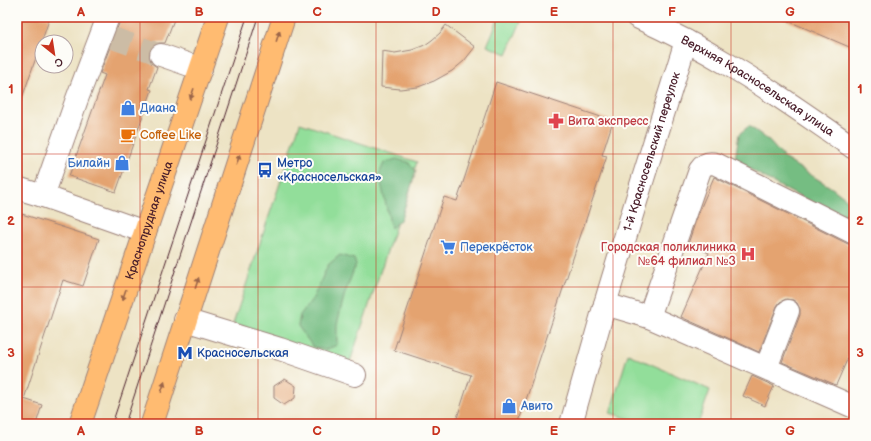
<svg xmlns="http://www.w3.org/2000/svg" width="871" height="441" font-family="'Balsamiq Sans',sans-serif">
<style>
.green{fill:#92de9a;stroke:#6e7e62}
.forest{fill:#75bd82;stroke:#606e56}
.building{fill:#e4a370}
.lines{fill:none;stroke-linecap:round;stroke-linejoin:round}
.minor-tunnel{stroke:#ccbca5;stroke-width:22;stroke-dasharray:22 11;stroke-linecap:butt}
.minor-casing{stroke:#9c8178;stroke-width:24}
.major-casing{stroke:#9c8178;stroke-width:24}
.minor{stroke:#fff;stroke-width:22}
.major{stroke:#ffbb71;stroke-width:22}
.tram{stroke:#4a1f2b;stroke-width:1}
.oneway{fill:#9b654a}
.grid{fill:none;stroke:#c8321e;stroke-width:1;stroke-opacity:0.55}
.labels{text-anchor:middle;stroke-width:4;stroke-linejoin:round;paint-order:stroke}
.street-label{font-size:12px;fill:#4a1f2b;stroke:#fdfcf7}
.shop-label{font-size:12px;fill:#366cbe;stroke:#fdfcf7;text-anchor:start}
.health-label{font-size:12px;fill:#be3a42;stroke:#fdfcf7;text-anchor:start}
.food-label{font-size:12px;fill:#c56008;stroke:#fdfcf7;text-anchor:start}
.transit-label{font-size:12px;fill:#164399;stroke:#fdfcf7;text-anchor:start}
.neatline{fill:none;stroke:#c8321e;stroke-width:1.5}
.grid-label{font-size:13px;text-anchor:middle;font-weight:bold;fill:#c8321e}
</style>
<rect width="100%" height="100%" fill="#fdfcf7"/>
<filter id="ink" filterUnits="userSpaceOnUse"><feTurbulence type="fractalNoise" baseFrequency=".025" numOctaves="2"/><feDisplacementMap in="SourceGraphic" scale="8" xChannelSelector="R" yChannelSelector="G"/><feConvolveMatrix kernelMatrix="1 2 1 2 8 2 1 2 1" color-interpolation-filters="sRGB"/></filter>
<filter id="wash" filterUnits="userSpaceOnUse"><feTurbulence type="fractalNoise" baseFrequency=".012" numOctaves="4" result="noise"/><feDisplacementMap in="SourceGraphic" scale="16" xChannelSelector="R" yChannelSelector="G"/><feGaussianBlur stdDeviation="0.9" result="paint"/><feColorMatrix in="noise" values="0 0 0 0 0 0 0 0 0 0 0 0 0 0 0 0 0 1.4 0 .05"/><feComposite in="paint" operator="in"/></filter>
<g filter="url(#wash)">
<rect width="100%" height="100%" fill="#ede3c4"/>
<!-- green -->
<path class="green" d="M499,17h24l-16,37 -20,-8z
M300,123l117,39 -67,200 -117,-38z
M628,354l82,36 -12,34h-51l-37,-11z"/>
<!-- forest -->
<path class="forest" d="M749,126l10,7 9,7 17,19 47,29 22,17v15l-54,-23 -21,-11 -41,-24 -3,-3 4,-25z
M396,159l12,3 8,9 -15,48 -10,9 -12,-54 5,-11z
M340,255l14,4 2,5 -11,29 -8,31v21l-12,5 -12,-3 -15,-21 2,-11 13,-17 15,-33z"/>
<g id="blocks">
<!-- building -->
<path class="building" d="M17,17h33l-30,87 -3,-1z
M120,17h55l-10,26h-6l-6,2 -4,6v7l2,5 6,4 -8,22 3,1 -36,102 -47,-16 36,-101 -5,-2 20,-52z
M779,17h75v32z
M446,25l29,22 -11,14 -12,10 -18,10 -16,6 -18,2 -19,-2 1,-36 13,2 17,-3 13,-5 7,-5 8,-7z
M496,82l117,39 -11,34 5,1 -89,268h-63l16,-49 -77,-25 50,-153 13,4z
M714,177l134,67 6,1v99l-18,41 -54,-23 18,-47v-6l-3,-6 -4,-3 -7,-1 -6,3 -3,4 -18,46 -78,-35 28,-64 -21,-9 10,-30z
M22,214l77,25 -16,47 -20,-6 -39,119 18,6 -6,19h-19v-195z
M752,376l22,10 -9,20 -22,-10z
M285,379l11,7 -1,12 -11,7 -10,-7v-12z"/>
</g>
</g>
<g filter="url(#ink)">
<use href="#blocks" fill-opacity="0" stroke="#9c8178" stroke-width="1"/>
<g class="lines">
<!-- minor-tunnel -->
<path class="minor-tunnel" d="M110,37l51,18"/>
<!-- minor casing -->
<g class="minor-casing">
<g id="minor">
<path id="s1" d="M637,17c31,14 62,30 92,48 43,25 84,55 125,83"/>
<path d="M161,55l40,14"/>
<path d="M17,188l26,8 102,36"/>
<path d="M43,196l34,-97 31,-82"/>
<path d="M605,304l44,13 51,-147c4,-6 9,-8 16,-6l138,69"/>
<path d="M649,317l205,90"/>
<path d="M185,320l95,29 75,26"/>
<path d="M766,368l22,-57"/>
<path id="s2" d="M571,424l34,-120 36,-119 45,-144"/>
</g>
</g>
<!-- major casing -->
<g class="major-casing">
<g id="major">
<path id="s3" d="M80,424l138,-407"/>
<path d="M152,424l132,-407"/>
</g>
</g>
<!-- minor -->
<use href="#minor" class="minor"/>
<!-- major -->
<use href="#major" class="major"/>
<!-- tram -->
<path class="tram" d="M112,424l135,-407
M125,424l133,-407"/>
</g>
<!-- one-way arrows -->
<defs><path id="oneway-solid" d="M-6-.8H1V-3.2L6.5 0L1 3.2V.8H-6Z"/></defs>
<g class="oneway">
<use href="#oneway-solid" transform="translate(278 36) rotate(-72)"/>
<use href="#oneway-solid" transform="translate(192 94) rotate(109)"/>
<use href="#oneway-solid" transform="translate(238 160) rotate(-72)"/>
<use href="#oneway-solid" transform="translate(197 283) rotate(-72)"/>
<use href="#oneway-solid" transform="translate(124 295) rotate(109)"/>
<use href="#oneway-solid" transform="translate(163 387) rotate(-72)"/>
</g>
</g>
<!-- grid -->
<path class="grid" d="M140,17v407M258,17v407M376,17v407M495,17v407M613,17v407M731,17v407M17,154h837M17,287h837"/>
<!-- icons -->
<defs>
<g id="shop-bare" transform="scale(1.2)"><path d="M-5-2.5h2.3a2.7 3.5 0 0 1 5.4 0H5L5.5 6h-11ZM-1.5-2.5h3a1.5 2.3 0 0 0-3 0Z" fill="#3f7fe0" stroke="#fdfcf7" stroke-width="2.5" paint-order="stroke"/></g>
<g id="pharmacy-bare" transform="scale(1.2)"><path d="M-2-6h4v4h4v4h-4v4h-4v-4h-4v-4h4Z" fill="#e0444e" stroke="#fdfcf7" stroke-width="2.5" paint-order="stroke"/></g>
<g id="cafe-bare" transform="scale(1.2)"><path d="M-5.5-4.5H6V0H3Q3 3.5 0 3.5H-2.5Q-5.5 3.5-5.5 0ZM3-3.2v2h1.7v-2ZM-6 4.5H4V6H-6Z" fill="#e8710a" stroke="#fdfcf7" stroke-width="2.5" paint-order="stroke"/></g>
<g id="bus-bare" transform="scale(1.2)"><path d="M-5-6H5V4H4V6H2V4H-2V6H-4V4H-5ZM-3.5-4V0h7V-4ZM-3.5 1.2v1.5H-2V1.2ZM2 1.2v1.5H3.5V1.2Z" fill="#1a4fb4" stroke="#fdfcf7" stroke-width="2.5" paint-order="stroke"/></g>
<g id="supermarket-bare" transform="scale(1.2)"><path d="M-6-5.5h2.5l.6 2H6L4.5 2H-2.5L-4.4-4H-6ZM-1.5 3.2a1.3 1.3 0 1 0 .1 0ZM3 3.2a1.3 1.3 0 1 0 .1 0Z" fill="#3f7fe0" stroke="#fdfcf7" stroke-width="2.5" paint-order="stroke"/></g>
<g id="hospital-bare" transform="scale(1.2)"><path d="M-5-5h3v3.5h4V-5h3V5h-3V1.5h-4V5h-3Z" fill="#e0444e" stroke="#fdfcf7" stroke-width="2.5" paint-order="stroke"/></g>
<g id="metro-bare" transform="scale(1.2)"><path d="M-5.5 5V-5H-3L0 0L3-5H5.5V5H3V-.5L0 4L-3-.5V5Z" fill="#1a4fb4" stroke="#fdfcf7" stroke-width="2.5" paint-order="stroke"/></g>
</defs>
<g fill-rule="evenodd">
<use href="#shop-bare" x="128" y="108"/>
<use href="#pharmacy-bare" x="556" y="121"/>
<use href="#cafe-bare" x="128" y="135"/>
<use href="#shop-bare" x="122" y="163"/>
<use href="#bus-bare" x="265" y="170"/>
<use href="#supermarket-bare" x="448" y="247"/>
<use href="#hospital-bare" x="748" y="254"/>
<use href="#metro-bare" x="185" y="353"/>
<use href="#shop-bare" x="509" y="406"/>
</g>
<g class="labels">
<!-- street labels -->
<g class="street-label">
<text dy="4" stroke="none"><textPath href="#s1" startOffset="139">Верхняя Красносельская улица</textPath></text>
<text dy="4" stroke="none"><textPath href="#s2" startOffset="284">1-й Красносельский переулок</textPath></text>
<text dy="4" stroke="none"><textPath href="#s3" startOffset="215">Краснопрудная улица</textPath></text>
</g>
<!-- shop labels -->
<g class="shop-label">
<text x="140" y="112">Диана</text>
<text x="110" y="167" text-anchor="end">Билайн</text>
<text x="460" y="251">Перекрёсток</text>
<text x="521" y="410">Авито</text>
</g>
<!-- health labels -->
<g class="health-label">
<text x="568" y="125">Вита экспресс</text>
<text x="736" y="251" text-anchor="end">Городская поликлиника<tspan x="736" dy="14">№64 филиал №3</tspan></text>
</g>
<!-- food labels -->
<g class="food-label">
<text x="140" y="139">Coffee Like</text>
</g>
<!-- transit labels -->
<g class="transit-label">
<text x="277" y="167">Метро<tspan x="277" dy="14">«Красносельская»</tspan></text>
<text x="197" y="357">Красносельская</text>
</g>
</g>
<!-- margin -->
<rect width="871" height="441" fill="none" stroke="#fdfcf7" stroke-width="44"/>
<!-- north arrow -->
<g transform="translate(54 54) rotate(150)"><circle r="19" fill="#fdfcf7" stroke="#b5a4a5"/>
<path d="M0-3L7 15L0 10L-7 15Z" fill="#c8321e"/>
<text y="-6" font-size="11" font-weight="bold" text-anchor="middle" fill="#4a1f2b">С</text>
</g>
<rect x="22" y="22" width="827" height="397" class="neatline"/>
<g class="grid-label">
<text x="81" y="16">A</text>
<text x="199" y="16">B</text>
<text x="317" y="16">C</text>
<text x="436" y="16">D</text>
<text x="554" y="16">E</text>
<text x="672" y="16">F</text>
<text x="790" y="16">G</text>
<text x="11" y="93">1</text>
<text x="860" y="93">1</text>
<text x="11" y="225">2</text>
<text x="860" y="225">2</text>
<text x="11" y="357">3</text>
<text x="860" y="357">3</text>
<text x="81" y="435">A</text>
<text x="199" y="435">B</text>
<text x="317" y="435">C</text>
<text x="436" y="435">D</text>
<text x="554" y="435">E</text>
<text x="672" y="435">F</text>
<text x="790" y="435">G</text>
</g>
</svg>
